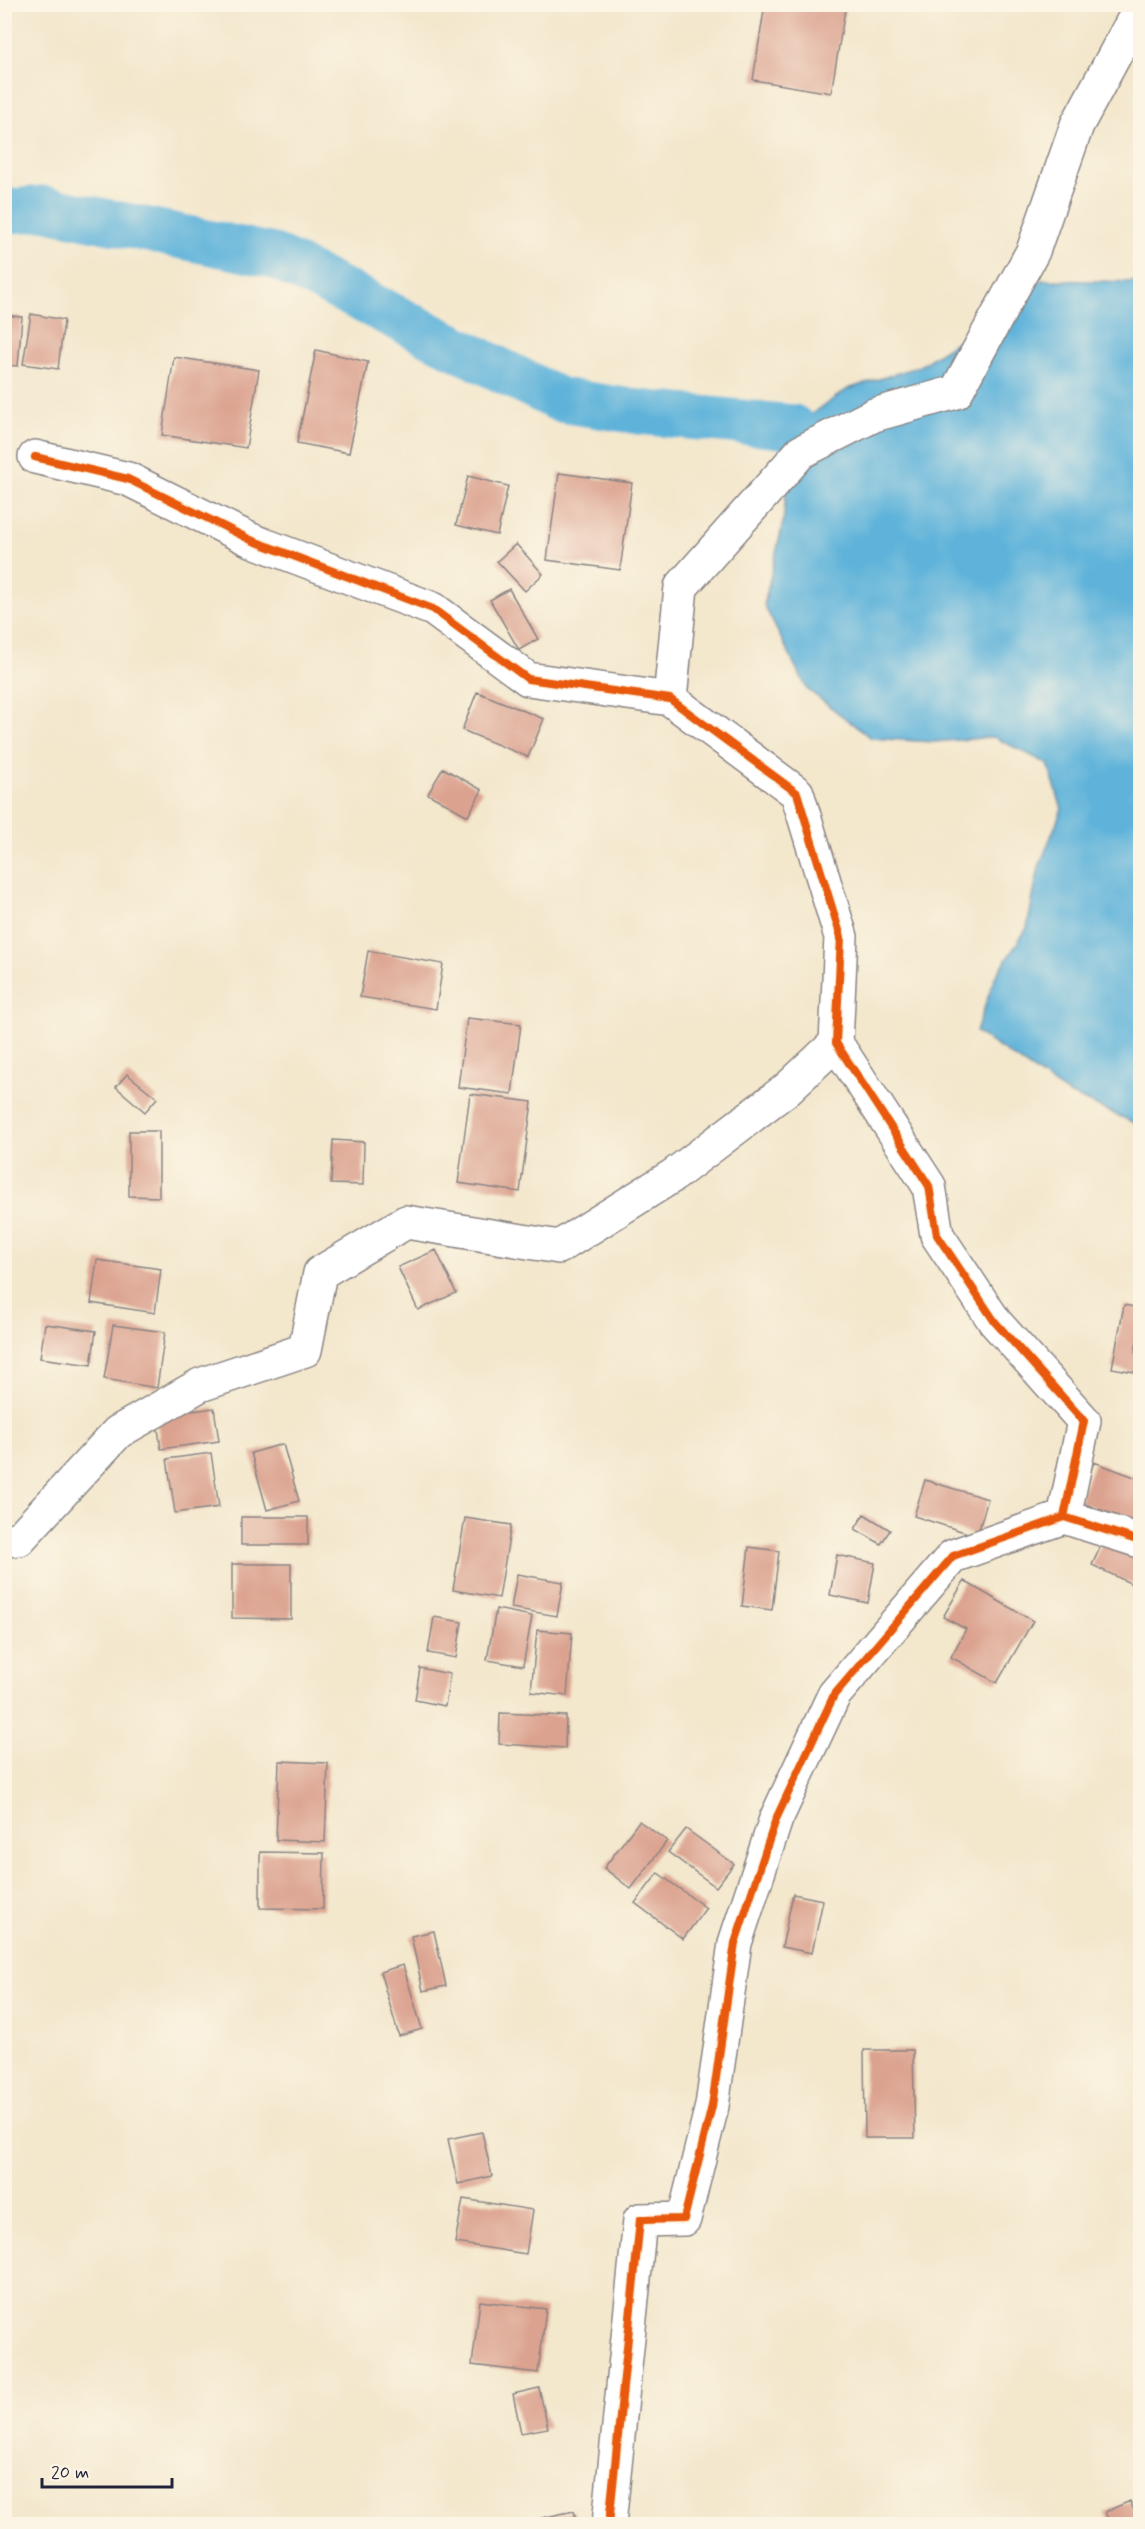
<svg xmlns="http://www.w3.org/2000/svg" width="1145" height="2529" font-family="Mynerve,sans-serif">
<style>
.water{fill:#5eb3da;stroke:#406a8a;stroke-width:1.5}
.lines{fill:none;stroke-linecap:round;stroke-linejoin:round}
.canal{stroke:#5eb3da;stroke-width:45}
.building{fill:#dba28f}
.minor-casing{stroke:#8a8484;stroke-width:36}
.minor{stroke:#fff;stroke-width:33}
.cycleway-casing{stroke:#fcf5e5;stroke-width:11}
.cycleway{stroke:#e8590c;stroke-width:8}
</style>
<rect width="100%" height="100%" fill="#fcf5e5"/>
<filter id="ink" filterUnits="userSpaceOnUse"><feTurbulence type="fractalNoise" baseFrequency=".0167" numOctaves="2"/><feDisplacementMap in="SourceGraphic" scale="12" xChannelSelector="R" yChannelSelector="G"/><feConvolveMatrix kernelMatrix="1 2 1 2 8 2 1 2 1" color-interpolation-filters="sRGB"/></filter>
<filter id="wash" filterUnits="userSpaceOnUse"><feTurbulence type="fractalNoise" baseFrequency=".008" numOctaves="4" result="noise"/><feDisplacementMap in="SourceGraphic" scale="24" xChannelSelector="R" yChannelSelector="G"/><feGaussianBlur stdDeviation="1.35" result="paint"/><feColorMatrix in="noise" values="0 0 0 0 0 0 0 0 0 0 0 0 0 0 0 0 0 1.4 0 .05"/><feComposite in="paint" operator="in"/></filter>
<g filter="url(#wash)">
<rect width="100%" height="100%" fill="#f3e7cc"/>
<!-- water -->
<path class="water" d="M1041,280l99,2v843l-73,-32 -91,-61 19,-55 32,-49 12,-61 23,-58 -14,-45 -54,-27 -60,5 -63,-4 -64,-49 -43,-84 19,-82 10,-96 55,-38 72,-23 85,-56z"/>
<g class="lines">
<!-- canal -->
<path class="canal" d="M4,212l39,-4 231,48 286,144 79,12 154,15"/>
</g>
<g id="blocks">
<!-- building -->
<path class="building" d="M765,4h81l-15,89 -78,-13z
M31,314l33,6 -6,49 -35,-5z
M4,315l18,2 -4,49 -14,-1z
M316,350l52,12 -19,91 -52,-10z
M174,357l85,13 -13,78 -84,-13z
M559,473l73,10 -12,87 -73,-10z
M468,476l40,10 -11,49 -41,-10z
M516,544l27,30 -18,17 -28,-30z
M509,589l29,50 -19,11 -29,-50z
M477,692l67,27 -16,38 -66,-27z
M443,768l39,22 -14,26 -40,-22z
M368,951l75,13 -7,45 -76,-12z
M467,1018l54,6 -9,70 -54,-7z
M127,1074l30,24 -12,14 -29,-25z
M470,1094l62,8 -12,90 -62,-9z
M129,1131h30v66l-30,-1z
M333,1140l31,2 -1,43 -32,-1z
M436,1250l20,43 -38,17 -20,-43z
M97,1260l64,9 -6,44 -64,-10z
M1124,1305l16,3v29l-2,-1 -3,17 5,1v19l-28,-5z
M45,1324l51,7 -5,34 -51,-7z
M113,1325l52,7 -8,56 -53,-9z
M214,1408l5,33 -58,8 -5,-33z
M283,1444l16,57 -32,9 -16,-57z
M211,1453l8,54 -44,6 -8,-54z
M1094,1462l46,17v45l-61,-22z
M925,1480l63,19 -11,37 -63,-20z
M864,1514l26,16 -9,14 -26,-15z
M241,1517h67v28h-67z
M465,1518l46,7 -12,73 -46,-8z
M1106,1535l34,16v30l-2,6 -46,-22z
M749,1547l30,4 -7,59 -30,-4z
M837,1555l38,8 -7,40 -38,-8z
M232,1564h59v55l-59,-1z
M517,1574l46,8 -6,34 -46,-8z
M964,1581l69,40 -36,62 -46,-26 15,-28 -23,-12z
M496,1609l36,7 -9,50 -36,-6z
M434,1617l28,5 -6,36 -28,-5z
M537,1630l35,3 -5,63 -36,-4z
M420,1668l30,6 -5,32 -30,-6z
M500,1713l66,3 -1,32 -66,-4z
M279,1761l49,2 -3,79 -49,-2z
M639,1821l28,20 -36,48 -27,-21z
M686,1829l48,35 -18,23 -48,-35z
M260,1852l64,1 -1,56 -63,-1z
M658,1873l48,35 -23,31 -48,-36z
M793,1894l30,6 -11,53 -30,-6z
M434,1931l12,55 -23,5 -12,-55z
M403,1965l19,64 -23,7 -19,-64z
M864,2050h49l2,88h-50z
M482,2132l10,44 -34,8 -10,-45z
M463,2199l70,11 -7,44 -71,-11z
M480,2301l66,8 -8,64 -66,-8z
M539,2388l9,40 -27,5 -8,-39z
M1130,2501l10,23h-30l-5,-12z
M574,2511l3,13h-40l-1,-5z"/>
</g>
</g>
<g filter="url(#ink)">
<use href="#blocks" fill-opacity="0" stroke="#8a8484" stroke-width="1.5"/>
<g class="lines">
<!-- minor casing -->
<g class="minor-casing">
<path id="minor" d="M35,457l93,22 123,61 182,69 95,70 142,20 127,94 44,144 -5,106 93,143 8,49 58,87 89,99 -20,96
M670,699l11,-112 120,-135 73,-37 82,-23 77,-141 44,-126 63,-117
M4,1540l15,-1 99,-107 82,-47 105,-35 15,-77 86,-51 153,25 115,-72 113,-86 49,-46
M609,2524l31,-304 44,-1 28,-113 23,-163 41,-124 58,-124 119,-139 111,-39 76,24"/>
</g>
<!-- minor -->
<use href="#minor" class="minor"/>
<!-- cycleway casing -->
<g class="cycleway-casing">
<path id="cycleway" d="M35,457l93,22 123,61 182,69 95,70 142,20 127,94 44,144 -5,106 93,143 8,49 58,87 89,99 -20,96
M609,2524l31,-304 44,-1 28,-113 23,-163 41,-124 58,-124 119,-139 111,-39 76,24"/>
</g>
<!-- cycleway -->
<use href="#cycleway" class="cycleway"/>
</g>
</g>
<!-- margin -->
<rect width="1145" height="2529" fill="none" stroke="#fcf5e5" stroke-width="24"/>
<!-- scale -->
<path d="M42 2478v9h130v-9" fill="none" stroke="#22223b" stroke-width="3"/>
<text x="51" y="2478" font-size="18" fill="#22223b" stroke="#fcf5e5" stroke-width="4.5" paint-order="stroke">20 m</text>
</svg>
